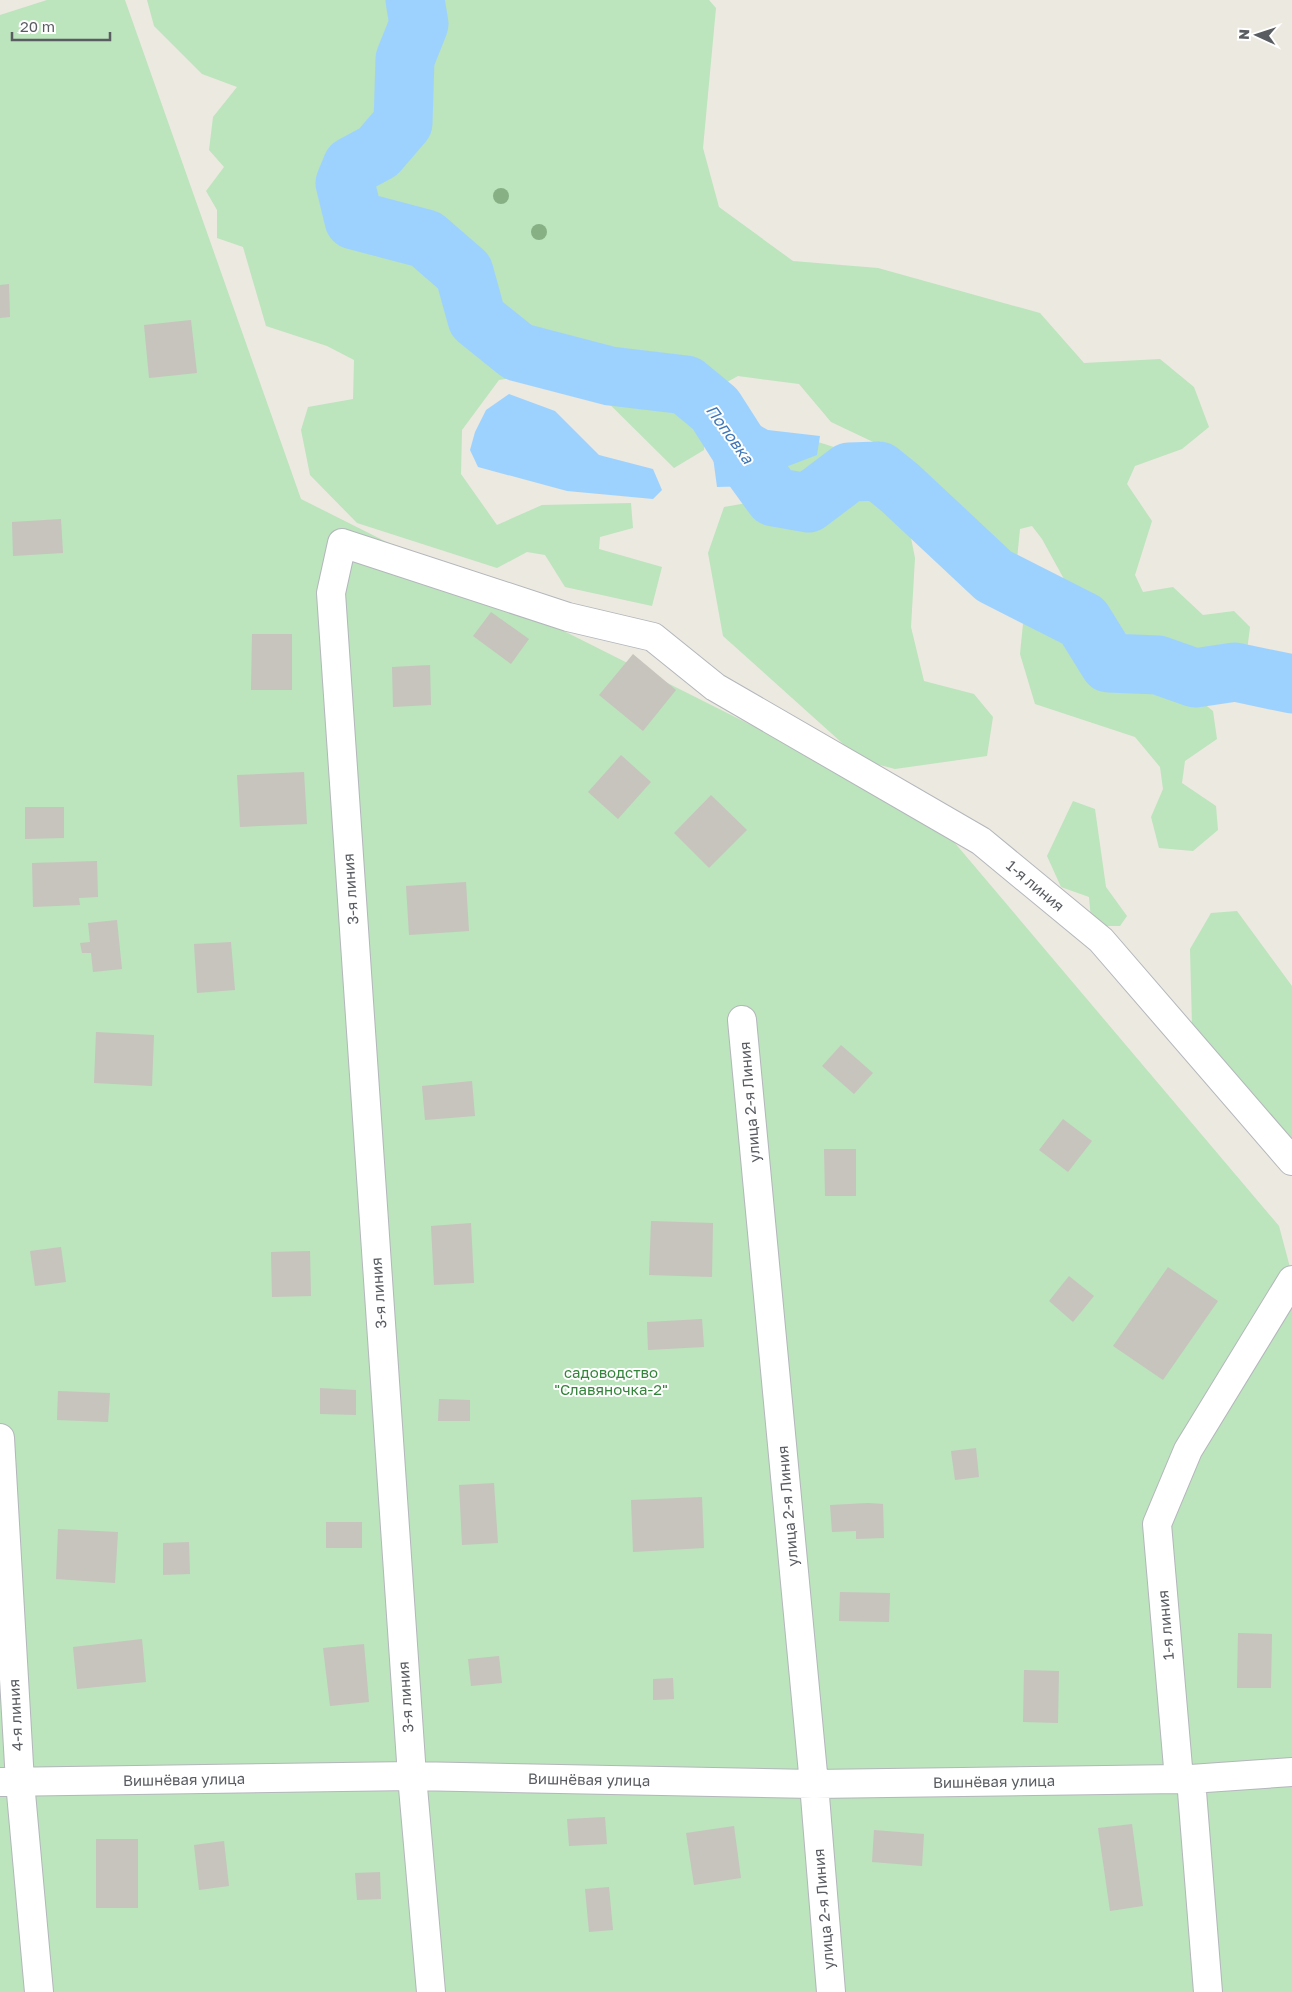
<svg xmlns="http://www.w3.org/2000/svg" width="1292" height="1992" font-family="'Golos Text',sans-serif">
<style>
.green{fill:#bce4bd}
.water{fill:#9ed2fe}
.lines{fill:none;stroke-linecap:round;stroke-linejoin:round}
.river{stroke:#9ed2fe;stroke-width:59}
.building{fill:#c6c4bd}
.minor-casing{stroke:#b3b6bb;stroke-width:30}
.minor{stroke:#fff;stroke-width:28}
.tree{fill:#87b185}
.labels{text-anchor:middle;stroke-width:4;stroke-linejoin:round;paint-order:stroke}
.street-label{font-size:15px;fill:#595c61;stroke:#fff}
.park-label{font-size:15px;fill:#35843b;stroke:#fff}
.water-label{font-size:16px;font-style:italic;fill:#3f77b7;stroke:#fff}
</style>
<rect width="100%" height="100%" fill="#ece9e0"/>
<!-- green -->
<path class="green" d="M47,0h78l176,499 631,317 347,410 13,49v717h-1292v-1977z
M147,0h562l7,8 -13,140 16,59 74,54 85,7 162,45 44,50 76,-4 34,28 15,40 -27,22 -47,17 -8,18 25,37 -17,54 8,17 30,-5 30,28 31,-4 16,16 -3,24 -35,14 -89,-24 -53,-51 -28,-51 -10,-13 -12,3 -3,30h-20l-67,-52 -23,-49 -76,-36 -32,-38 -61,-8 -31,17 -3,57 -30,18 -101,-100 -74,12 -37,50 -1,44 36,51 45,-20 89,-2 2,25 -33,9 -1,12 63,18 -10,39 -87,-19 -20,-32 -18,-3 -30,16 -140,-45 -47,-48 -9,-45 7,-23 45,-8 1,-39 -27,-14 -61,-20 -23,-79 -26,-9v-28l-11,-19 18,-24 -15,-17 4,-33 24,-30 -35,-13 -48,-48z
M815,441l44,14 44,43 12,60 -4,69 13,54 50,13 19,23 -6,39 -92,13 -34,-9 -138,-124 -15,-83 16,-46 63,-11 -2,-39z
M1044,613l29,18 -1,23 28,25 72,-1 41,33 4,28 -32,22 -3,22 34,23 2,24 -25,21 -34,-3 -8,-31 12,-28 -3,-22 -25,-30 -100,-33 -15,-50 3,-30z
M1073,801l22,8 11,78 21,29 -7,10h-17l-12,-7 -2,-22 -28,-10 -14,-31z
M1237,911l55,75v161l-100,-121 -2,-77 21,-36z"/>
<!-- water -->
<path class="water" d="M509,394l46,17 44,44 54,14 9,21 -9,9 -86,-8 -89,-24 -8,-17 5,-18 11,-22z
M724,406l44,24 52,6 -3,19 -34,13 -9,29 -19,-11 -38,1 -10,-74z"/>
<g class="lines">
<!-- river -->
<path class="river" d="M415,0l4,24 -14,35 -2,64 -25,29 -26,14 -7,17 9,37 72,19 38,33 13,47 41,33 92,24 76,9 29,24 35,55 24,33 34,6 41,-31 30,-1 21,17 94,88 89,45 26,42 49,2 37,13 40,-6 57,12"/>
</g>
<!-- building -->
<path class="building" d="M9,284l1,33 -10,1v-33z
M191,320l6,53 -48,5 -5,-53z
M61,519l2,34 -50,3 -1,-34z
M491,612l38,27 -18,25 -38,-28z
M252,634h40v56h-41z
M633,654l43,36 -33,41 -44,-36z
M430,665l1,40 -38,2 -1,-40z
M621,755l30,27 -33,37 -30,-27z
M304,772l3,52 -67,3 -3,-52z
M711,795l36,35 -38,38 -35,-35z
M25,807h39v31l-39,1z
M97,861l1,36 -19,1 1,7 -47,2 -1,-44z
M466,882l3,49 -60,4 -3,-49z
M117,920l5,49 -29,3 -2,-19h-9l-2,-10 10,-1 -2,-19z
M231,942l4,48 -38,3 -3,-49z
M96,1032l58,3 -2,51 -58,-3z
M841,1045l32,28 -19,21 -32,-28z
M472,1081l3,35 -50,4 -3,-34z
M1063,1119l29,22 -24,31 -29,-22z
M824,1149h32v47h-31z
M651,1221l62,2 -1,54 -63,-2z
M471,1223l3,60 -40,2 -3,-59z
M61,1247l5,35 -31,4 -5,-35z
M310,1251l1,45 -39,1 -1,-45z
M1168,1267l50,34 -55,79 -50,-34z
M1069,1276l25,20 -21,26 -24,-21z
M702,1319l2,28 -56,3 -1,-28z
M320,1388l36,2v25l-36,-1z
M58,1391l52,2 -2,29 -51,-2z
M439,1399l31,1v21h-32z
M976,1448l3,29 -24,3 -4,-29z
M494,1483l4,60 -36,2 -3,-60z
M702,1497l2,51 -71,4 -2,-52z
M868,1503l15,1 1,34 -28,1v-8l-24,1 -2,-27z
M326,1522h36v26h-36z
M58,1529l60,3 -3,51 -59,-4z
M189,1542l1,32 -27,1v-32z
M840,1592l50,1 -1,29 -50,-1z
M1238,1633l34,1 -1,54h-34z
M142,1639l4,43 -69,7 -4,-42z
M364,1644l5,58 -39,4 -7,-58z
M499,1656l3,27 -31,3 -3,-27z
M1024,1670l35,1 -1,52 -35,-1z
M673,1678l1,21 -21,1v-21z
M605,1817l2,27 -38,2 -2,-27z
M1132,1824l11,82 -33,5 -12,-83z
M734,1826l7,52 -47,7 -8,-52z
M874,1830l50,4 -2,32 -50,-4z
M96,1839h42v69h-42z
M224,1841l5,45 -30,4 -5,-45z
M380,1872l1,27 -24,1 -2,-27z
M609,1887l4,43 -24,2 -4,-43z"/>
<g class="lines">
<!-- minor casing -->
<g class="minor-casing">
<path id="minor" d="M742,1020l72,764 17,208
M0,1438l20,344 19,210
M1191,1779l101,-7
M0,1782l412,-6 402,8 365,-5
M431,1992l-19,-216 -81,-1183 11,-50 226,74 85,20 62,50 266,154 120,99 191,221
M1208,1992l-17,-213h-12l-22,-255 31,-74 104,-170"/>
</g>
<!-- minor -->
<use href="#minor" class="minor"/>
</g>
<!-- trees -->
<g class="tree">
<circle cx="501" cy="196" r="8"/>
<circle cx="539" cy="232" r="8"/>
</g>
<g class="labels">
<!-- street labels -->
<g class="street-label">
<text transform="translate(1035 886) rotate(40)" y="5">1-я линия</text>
<text transform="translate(351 889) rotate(-94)" y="5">3-я линия</text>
<text transform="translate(750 1102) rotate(-95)" y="5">улица 2-я Линия</text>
<text transform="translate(379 1293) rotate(-94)" y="5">3-я линия</text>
<text transform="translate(788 1506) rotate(-95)" y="5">улица 2-я Линия</text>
<text transform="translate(1166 1625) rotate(-95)" y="5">1-я линия</text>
<text transform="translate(406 1697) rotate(-94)" y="5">3-я линия</text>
<text transform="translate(16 1715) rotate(-93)" y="5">4-я линия</text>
<text transform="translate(184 1780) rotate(-1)" y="5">Вишнёвая улица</text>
<text transform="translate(589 1780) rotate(1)" y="5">Вишнёвая улица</text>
<text transform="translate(994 1782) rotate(-1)" y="5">Вишнёвая улица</text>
<text transform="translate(824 1909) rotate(-95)" y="5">улица 2-я Линия</text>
</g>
<!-- park labels -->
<g class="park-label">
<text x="611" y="1378">садоводство<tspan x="611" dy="17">"Славяночка-2"</tspan></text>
</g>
<!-- water labels -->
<g class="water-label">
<text transform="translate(730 434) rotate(54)" y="6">Поповка</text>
</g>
</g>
<!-- north arrow -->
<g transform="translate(1257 35) rotate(273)" stroke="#ffffff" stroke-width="4" paint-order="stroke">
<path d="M0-4L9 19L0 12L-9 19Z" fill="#595c61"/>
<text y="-8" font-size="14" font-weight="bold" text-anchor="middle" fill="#595c61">N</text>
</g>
<!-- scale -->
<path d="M12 32v8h98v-8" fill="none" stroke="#595c61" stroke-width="2.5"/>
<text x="20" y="32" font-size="15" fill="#595c61" stroke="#ffffff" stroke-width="4" paint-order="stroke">20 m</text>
</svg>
